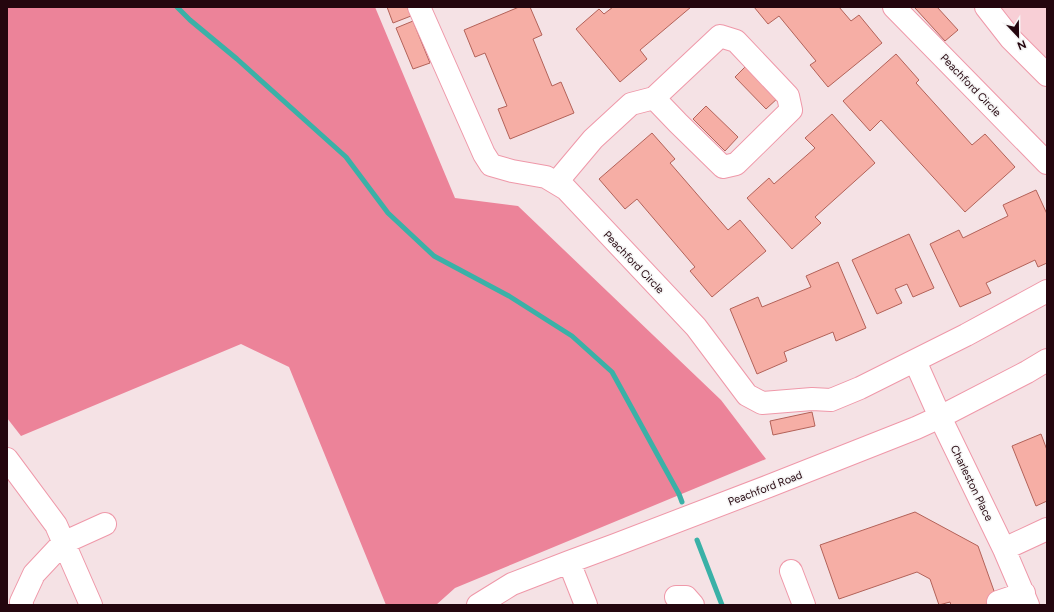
<svg xmlns="http://www.w3.org/2000/svg" width="1054" height="612" font-family="Figtree,sans-serif">
<style>
.built{fill:#f8cfd6}
.forest{fill:#ec8399}
.lines{fill:none;stroke-linecap:round;stroke-linejoin:round}
.stream{stroke:#3ab1a7;stroke-width:5}
.building{fill:#f6aea5;stroke:#b36259}
.minor-casing{stroke:#ef98a9;stroke-width:24}
.minor{stroke:#fff;stroke-width:22}
.labels{text-anchor:middle;stroke-width:3;stroke-linejoin:round;paint-order:stroke}
.street-label{font-size:11px;fill:#24060e;stroke:#f5f5f5}
</style>
<rect width="100%" height="100%" fill="#f5e2e5"/>
<!-- built -->
<path class="built" d="M987,7h60v62z"/>
<!-- forest -->
<path class="forest" d="M7,7h368l80,191 63,8 203,194 45,59 -311,129 -19,17h-50l-97,-238 -48,-23 -220,92 -14,-18z"/>
<g class="lines">
<!-- stream -->
<path class="stream" d="M177,7l13,13 47,39 109,98 42,56 46,43 75,40 63,40 40,36 67,122 3,8
M697,540l25,65"/>
</g>
<!-- building -->
<path class="building" d="M387,7h20l4,9 -18,7z
M519,7h11l12,28 -9,4 19,47 9,-4 13,31 -64,26 -12,-30 9,-3 -22,-53 -10,4 -11,-27z
M613,7h78l-51,43 7,9 -27,23 -44,-53 23,-20 5,5z
M754,7h85l12,14 8,-6 23,28 -54,44 -18,-22 6,-4 -37,-45 -11,8z
M917,7h20l21,23 -13,11 -30,-33z
M413,21l17,42 -17,6 -17,-41z
M896,54l23,26 -3,3 56,62 13,-11 30,33 -50,45 -84,-92 -11,11 -27,-30z
M748,64l31,33 -13,12 -31,-32z
M706,106l32,31 -13,14 -32,-32z
M832,114l43,49 -60,54 6,6 -29,26 -45,-51 22,-20 5,6 41,-36 -10,-10z
M652,133l23,26 -5,4 58,67 12,-10 26,31 -54,46 -22,-26 5,-4 -58,-68 -12,10 -26,-30z
M1036,190l11,24v49l-9,4 -3,-7 -49,23 5,10 -31,14 -30,-63 29,-14 4,8 45,-22 -5,-11z
M909,234l25,54 -21,9 -6,-13 -12,5 7,14 -25,11 -25,-54z
M838,262l28,66 -30,13 -3,-9 -49,20 3,9 -30,13 -27,-65 28,-12 4,10 49,-20 -5,-11z
M812,412l3,14 -42,9 -3,-14z
M1041,434l6,16v51l-11,5 -24,-60z
M915,512l63,34 21,59h-48l-1,-3 -11,3 -9,-26 -13,-7 -78,27 -19,-54z"/>
<g class="lines">
<!-- minor casing -->
<g class="minor-casing">
<path id="minor" d="M419,7l65,147 7,11 21,6 34,6 20,12 130,138 51,68 15,8 50,-4 19,1 29,-12 106,-53 81,-44
M894,7l153,156
M986,7l25,32 36,36
M556,183l37,-44 38,-35 23,-6 24,25 45,44 13,-3 55,-54 -3,-14 -52,-55 -16,-5 -66,62
M915,361l25,56 64,132 24,56
M7,459l49,66 35,80
M1004,549l43,-20
M569,562l17,43
M791,571l13,34
M676,597h10l7,8
M998,602l26,-9
M22,605l-1,-3 13,-28 29,-31 42,-19
M478,605l34,-21 57,-22 46,-17 154,-59 147,-58 24,-11 87,-45 20,-12"/>
</g>
<!-- minor -->
<use href="#minor" class="minor"/>
</g>
<g class="labels">
<!-- street labels -->
<g class="street-label">
<text transform="translate(971 85) rotate(46)" y="4">Peachford Circle</text>
<text transform="translate(634 262) rotate(46)" y="4">Peachford Circle</text>
<text transform="translate(972 483) rotate(64)" y="4">Charleston Place</text>
<text transform="translate(765 488) rotate(-21)" y="4">Peachford Road</text>
</g>
</g>
<!-- border -->
<rect width="1054" height="612" fill="none" stroke="#24060e" stroke-width="16"/>
<!-- north arrow -->
<g transform="translate(1018 36) rotate(158)" stroke="#f5f5f5" stroke-width="3" paint-order="stroke">
<path d="M0-3L7 15L0 10L-7 15Z" fill="#24060e"/>
<text y="-6" font-size="11" font-weight="bold" text-anchor="middle" fill="#24060e">N</text>
</g>
</svg>
